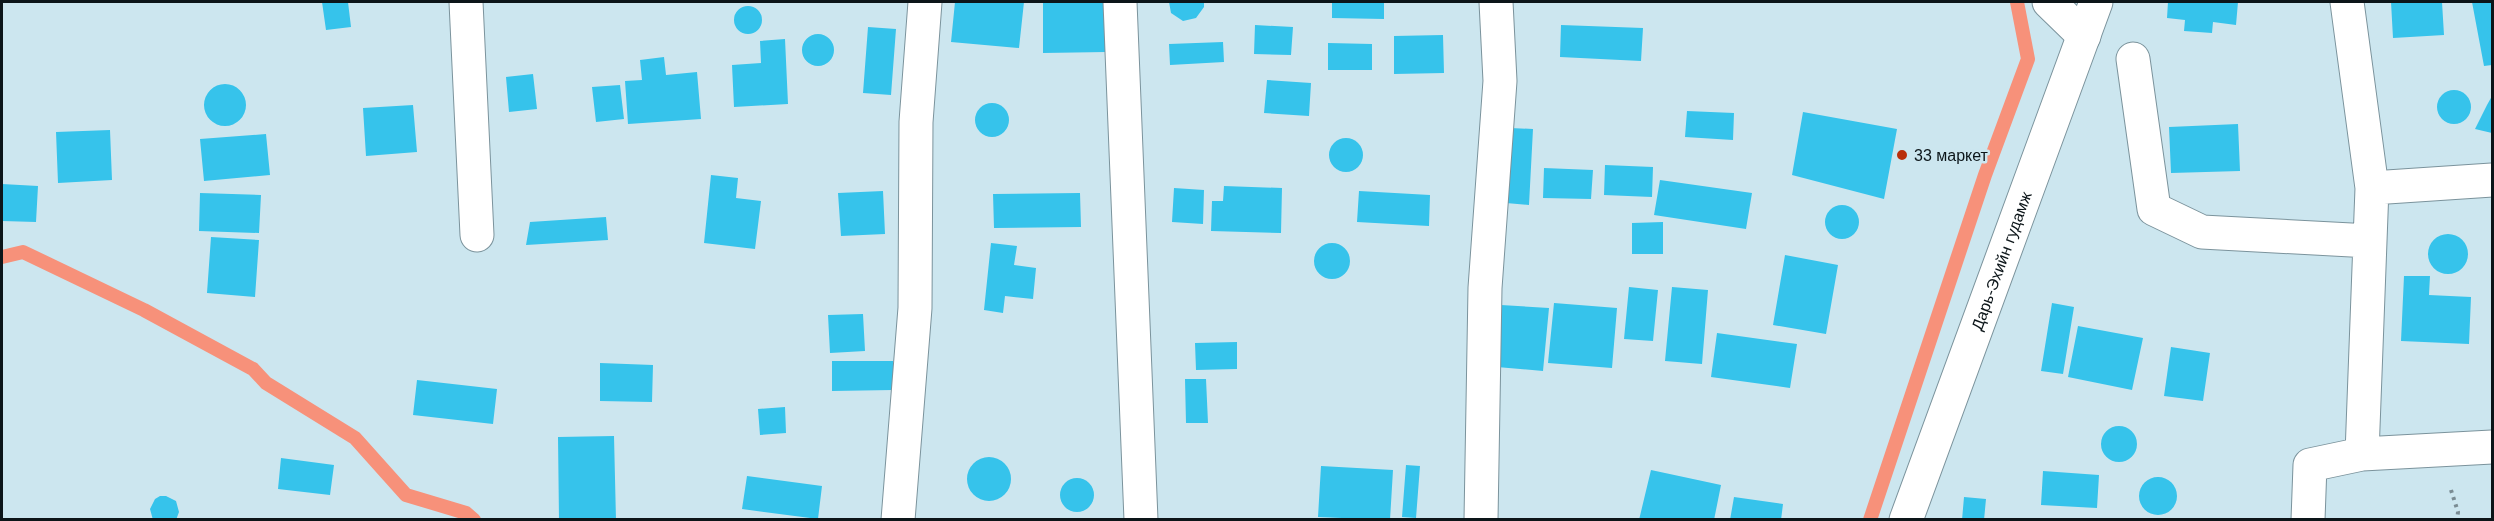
<svg xmlns="http://www.w3.org/2000/svg" width="2494" height="521" font-family="Helvetica,sans-serif">
<style>
.lines{fill:none;stroke-linecap:round;stroke-linejoin:round}
.stream{stroke:#f7917a;stroke-width:14}
.building{fill:#36c3eb}
.minor-casing{stroke:#7b939c;stroke-width:35}
.secondary-casing{stroke:#7b939c;stroke-width:35}
.path{stroke:#7a8c93;stroke-width:4;stroke-dasharray:3 4.5;stroke-linecap:butt}
.minor{stroke:#fff;stroke-width:33}
.secondary{stroke:#fff;stroke-width:33}
.poi-dot{fill:#b92e0a;stroke:#cce6ef;stroke-width:2}
.labels{text-anchor:middle;stroke-width:5;stroke-linejoin:round;paint-order:stroke}
.poi-label{font-size:16px;fill:#0c1519;stroke:#cce6ef;text-anchor:start}
.street-label{font-size:16px;fill:#0c1519;stroke:#cce6ef}
</style>
<rect width="100%" height="100%" fill="#cce6ef"/>
<g class="lines">
<!-- stream -->
<path class="stream" d="M2,257l21,-5 121,58 109,59 13,14 89,55 51,57 60,18 8,7
M1870,520l115,-345 43,-116 -11,-57"/>
</g>
<!-- building -->
<path class="building" d="M322,2h26l3,25 -25,3z
M955,2h69l-5,46 -68,-6z
M1043,2h62l1,50 -63,1z
M1169,2h35v5l-8,11 -13,3 -12,-8z
M1332,2h52v17l-52,-1z
M2168,2h70l-2,23 -23,-3 -1,11 -28,-2 1,-11 -18,-2z
M2391,2h51l2,33 -51,3z
M2472,2h20v63l-8,1z
M734 20a14 14 0 1 1 28 0a14 14 0 1 1-28 0Z
M1255,25l38,2 -2,28 -37,-1z
M1561,25l82,3 -2,33 -81,-4z
M868,27l28,2 -5,66 -28,-2z
M802 50a16 16 0 1 1 32 0a16 16 0 1 1-32 0Z
M1443,35l1,38 -50,1v-38z
M785,39l3,65 -54,3 -2,-42 29,-2 -1,-22z
M1223,42l1,20 -54,3 -1,-21z
M1328,43l44,1v26h-44z
M664,57l2,18 31,-3 4,47 -73,5 -3,-43 17,-1 -2,-20z
M533,74l4,35 -28,3 -3,-35z
M1267,80l44,3 -2,33 -45,-3z
M204 105a21 21 0 1 1 42 0a21 21 0 1 1-42 0Z
M620,85l4,34 -28,3 -4,-35z
M2437 107a17 17 0 1 1 34 0a17 17 0 1 1-34 0Z
M2492,96v37l-17,-4 12,-24z
M975 120a17 17 0 1 1 34 0a17 17 0 1 1-34 0Z
M413,105l4,47 -51,4 -3,-48z
M1687,111l47,2 -1,27 -48,-3z
M1803,112l94,17 -13,70 -92,-24z
M2238,124l2,47 -69,2 -2,-46z
M1510,128l23,1 -4,76 -23,-2z
M110,130l2,50 -54,3 -2,-51z
M266,134l4,41 -66,6 -4,-42z
M1329 155a17 17 0 1 1 34 0a17 17 0 1 1-34 0Z
M1605,165l48,2 -1,30 -48,-2z
M1544,168l49,2 -2,29 -48,-1z
M711,175l27,3 -2,20 25,3 -6,48 -51,-6z
M1660,180l92,13 -6,36 -92,-14z
M2,184l36,2 -2,36 -34,-1z
M1224,186l58,2 -1,45 -70,-2 1,-30h11z
M1174,188l30,2 -1,34 -31,-2z
M883,191l2,43 -44,2 -3,-43z
M1359,191l71,4 -1,31 -72,-4z
M200,193l61,2 -2,38 -60,-2z
M1080,193l1,34 -87,1 -1,-34z
M1825 222a17 17 0 1 1 34 0a17 17 0 1 1-34 0Z
M606,217l2,23 -82,5 4,-23z
M1663,222v32h-31v-31z
M2428 254a20 20 0 1 1 40 0a20 20 0 1 1-40 0Z
M211,237l48,3 -4,57 -48,-4z
M991,243l26,3 -3,19 22,3 -3,31 -28,-3 -2,17 -19,-3z
M1314 261a18 18 0 1 1 36 0a18 18 0 1 1-36 0Z
M1785,255l53,10 -12,69 -53,-9z
M2404,276h26l-1,19 42,2 -2,47 -68,-3z
M1629,287l29,3 -5,51 -29,-2z
M1672,287l36,3 -6,74 -37,-3z
M1554,303l63,5 -5,60 -64,-5z
M2052,303l22,4 -11,67 -22,-3z
M1501,305l48,3 -6,63 -46,-4z
M863,314l2,37 -35,2 -2,-38z
M2078,326l65,12 -11,52 -64,-13z
M1717,333l80,11 -7,44 -79,-11z
M1237,342v27l-41,1 -1,-27z
M2171,347l39,6 -7,48 -39,-5z
M832,361h61v29l-61,1z
M600,363l53,2 -1,37 -52,-1z
M1185,379h21l2,44h-22z
M417,380l80,9 -4,35 -80,-9z
M785,407l1,26 -26,2 -2,-26z
M2101 444a18 18 0 1 1 36 0a18 18 0 1 1-36 0Z
M614,436l2,84h-57l-1,-83z
M967 479a22 22 0 1 1 44 0a22 22 0 1 1-44 0Z
M281,458l53,7 -4,30 -52,-6z
M1406,465l14,1 -4,52 -14,-1z
M1321,466l72,4 -3,50 -72,-3z
M1651,470l70,15 -7,35h-75z
M2043,471l56,4 -2,33 -56,-3z
M747,476l75,10 -4,33 -76,-10z
M2139 496a19 19 0 1 1 38 0a19 19 0 1 1-38 0Z
M1060 495a17 17 0 1 1 34 0a17 17 0 1 1-34 0Z
M160,496h6l10,5 3,11 -3,8h-23l-3,-11 5,-10z
M1734,497l49,7 -2,16h-51z
M1964,497l22,2 -2,21h-22z"/>
<g class="lines">
<!-- minor casing -->
<g class="minor-casing">
<path id="minor" d="M466,2l11,233
M1120,2l21,518
M2049,2l35,34
M2133,59l21,150 48,23 168,9
M2372,188l120,-8
M2362,454l130,-7
M898,520l17,-212 1,-186 9,-120
M1481,520l4,-232 15,-207 -4,-79
M2308,520l2,-55 52,-11 10,-266 -25,-186"/>
</g>
<!-- secondary casing -->
<g class="secondary-casing">
<g id="secondary">
<path id="s1" d="M1906,520l190,-518"/>
</g>
</g>
<!-- path -->
<path class="path" d="M2451,490l7,22 -1,8"/>
<!-- minor -->
<use href="#minor" class="minor"/>
<!-- secondary -->
<use href="#secondary" class="secondary"/>
</g>
<!-- markers -->
<circle class="poi-dot" cx="1902" cy="155" r="6"/>
<g class="labels">
<!-- poi labels -->
<g class="poi-label">
<text x="1914" y="161">33 маркет</text>
</g>
<!-- street labels -->
<g class="street-label">
<text dy="6" stroke="none"><textPath href="#s1" startOffset="276">Дарь-Эхийн гудамж</textPath></text>
</g>
</g>
<!-- border -->
<rect width="2494" height="521" fill="none" stroke="#0c1519" stroke-width="6"/>
</svg>
